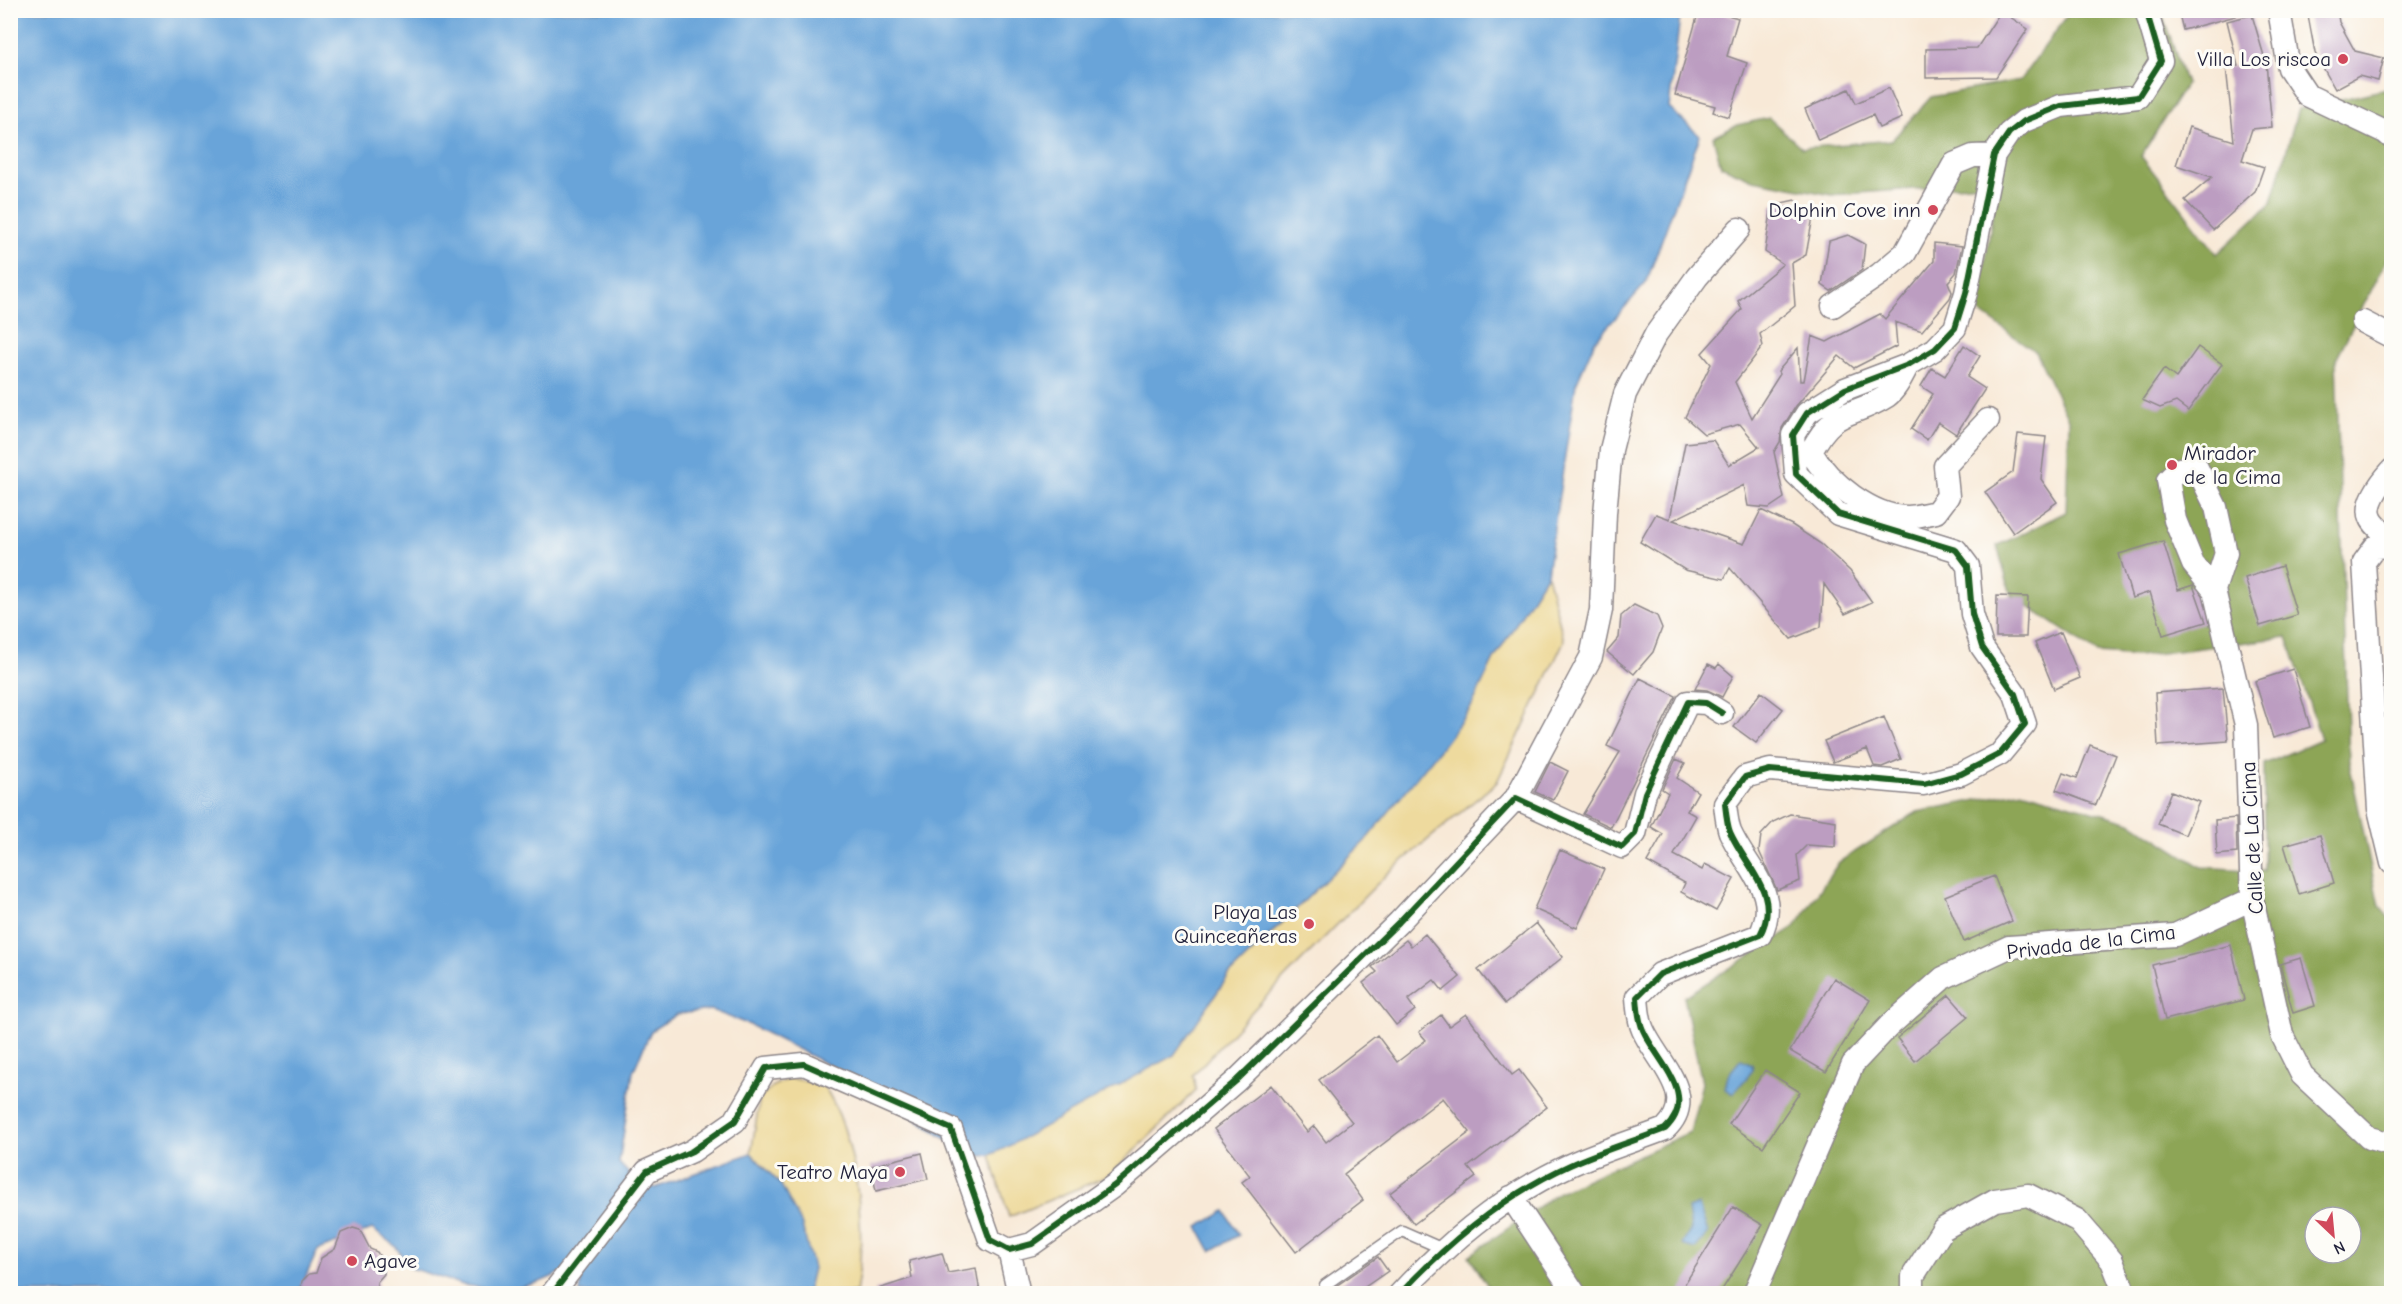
<svg xmlns="http://www.w3.org/2000/svg" width="2402" height="1304" font-family="'Comic Neue',sans-serif">
<style>
.forest{fill:#8da556;stroke:#586448;stroke-width:1.5;fill-rule:evenodd}
.sand{fill:#eeda9e;stroke:#887e6c;stroke-width:1.5}
.water{fill:#69a4d9;stroke:#46638a;stroke-width:1.5}
.building{fill:#bc9dc1}
.lines{fill:none;stroke-linecap:round;stroke-linejoin:round}
.service-casing{stroke:#8d8689;stroke-width:13}
.minor-casing{stroke:#8d8689;stroke-width:25}
.service{stroke:#fff;stroke-width:10}
.minor{stroke:#fff;stroke-width:22}
.cycleway-casing{stroke:#fdfcf7;stroke-width:10}
.cycleway{stroke:#1b5e20;stroke-width:6}
.poi-dot{fill:#d1495b;stroke:#fdfcf7;stroke-width:2}
.labels{text-anchor:middle;stroke-width:6;stroke-linejoin:round;paint-order:stroke}
.poi-label{font-size:21px;fill:#22223b;stroke:#fdfcf7;text-anchor:end}
.street-label{font-size:21px;fill:#22223b;stroke:#fdfcf7}
</style>
<rect width="100%" height="100%" fill="#fdfcf7"/>
<filter id="ink" filterUnits="userSpaceOnUse"><feTurbulence type="fractalNoise" baseFrequency=".0167" numOctaves="2"/><feDisplacementMap in="SourceGraphic" scale="12" xChannelSelector="R" yChannelSelector="G"/><feConvolveMatrix kernelMatrix="1 2 1 2 8 2 1 2 1" color-interpolation-filters="sRGB"/></filter>
<filter id="wash" filterUnits="userSpaceOnUse"><feTurbulence type="fractalNoise" baseFrequency=".008" numOctaves="4" result="noise"/><feDisplacementMap in="SourceGraphic" scale="24" xChannelSelector="R" yChannelSelector="G"/><feGaussianBlur stdDeviation="1.35" result="paint"/><feColorMatrix in="noise" values="0 0 0 0 0 0 0 0 0 0 0 0 0 0 0 0 0 1.4 0 .05"/><feComposite in="paint" operator="in"/></filter>
<g filter="url(#wash)">
<rect width="100%" height="100%" fill="#f8e9d7"/>
<!-- forest -->
<path class="forest" d="M2066,11h95l25,73 -45,72 76,98 55,-52 26,-93 93,-21v164l-55,107 13,403 30,144 12,14v373l-898,1 -24,-38 90,-64 131,-60 12,-49 -18,-86 111,-70 44,-65 78,-50 105,-21 109,31 70,45 63,4v-107l57,-25 -34,-102 -149,19 -41,-3 -86,-58 -14,-49 69,-34 3,-91 -33,-69 -58,-41 19,-128 -165,12 -79,-15 -32,-14 -8,-29 24,-12 32,-7 33,30 90,-8 39,-43 89,-17 47,-64zM2315,1217h36v36h-36z"/>
<!-- sand -->
<path class="sand" d="M1547,574l17,67 -67,141 -109,91 -131,133 -64,69 3,15 -86,85 -101,42 -19,-62 184,-100 55,-80 136,-134 105,-132 24,-50z
M790,1078l33,7c35,50 44,149 33,208h-49l6,-25 -32,-83 -30,-32 9,-56 15,-12z"/>
<!-- water -->
<path class="water" d="M10,11h1673l-3,6 -11,91 31,28 -54,147 -51,58 -19,43 -29,190 -53,85 -24,50 -26,35 -79,97 -136,134 -55,80 -167,92 -17,8 -17,2 -115,-77 -108,-55 -39,-15 -34,4 -26,17 -18,41 -14,91 15,16 21,9 96,-35 30,32 21,40 11,43 -6,25h-227l1,-11 -3,-6 -15,-4 -23,10 -27,7h-24l-26,-4 -52,-17 -16,-22 -23,-17 -54,21 -20,43h-287z
M1741,1059l11,5 1,6 -20,24 -8,-5 3,-14z
M1699,1205l9,28 -13,16 -13,-4 9,-16 -3,-20z
M1225,1211l14,24 -28,16 -13,-24z"/>
<g id="blocks">
<!-- building -->
<path class="building" d="M1699,10h12l27,8 -11,38 20,7 -18,54 -16,-5 2,-6 -40,-11z
M2178,10h57l1,6 -53,14z
M2307,10h30l2,12 16,29 29,7 -6,23 -19,-5 -24,13 -20,-36z
M2001,11l27,18 -32,48 -70,1v-29l51,-1z
M2252,15l14,48 6,64 -20,2 -10,31 22,7 -9,25 -42,38 -28,-30 27,-23 -36,-12 13,-38 45,14 -8,-74 12,-1 -11,-45z
M1889,88l13,30 -23,10 -6,-13 -55,25 -13,-31 44,-20 7,14z
M1795,200l18,17 -7,38 -14,8 3,43 -35,28 3,12 -28,36 17,36 28,-44 -2,-3 20,-23 2,33h4l8,-45 15,6 53,-28 5,5 49,-58v-18l28,3 -6,27 -8,9 4,10 -2,6 -28,33 -27,-9 2,24 -43,22 -15,-12 -43,50 -14,22 -2,14 -6,10 10,46 -15,10 -21,-2 -4,-21 -71,35 71,24 17,-34 31,15 29,19 29,27 22,31 -27,12 -21,-30 -3,43 -30,12 -61,-71 -6,11 -39,-9 -45,-28 16,-28 14,5 15,-76 28,-3 16,25 30,-18 -19,-23 -36,10 -19,-17 26,-53 -9,-11 40,-44 -4,-8 45,-37 -18,-12 7,-47z
M1848,235l17,9 -3,26 -31,21 -9,-6 7,-44z
M1964,345l16,11 -13,21 18,12 -29,45 -18,-12 -11,18 -16,-11 22,-35 -12,-8 11,-18 13,8z
M2198,347l24,17 -34,47 -12,-9 -16,6 -18,-8 22,-31 12,9z
M2018,434l28,3 -5,42 16,23 -44,31 -28,-41 28,-20z
M2163,541l15,49 15,-5 13,37 -43,13 -13,-43 -18,6 -13,-44z
M2282,566l15,49 -37,11 -15,-48z
M1997,596l31,1 -2,40h-30z
M1634,605l23,11 5,12 -9,24 -19,22 -27,-22 12,-14 2,-22z
M2061,632l19,46 -26,11 -19,-46z
M1708,664l8,4 3,-4 14,12 -11,21 -15,-7 -12,-1z
M2293,669l17,58 -37,11 -18,-57z
M1640,678l36,18 -65,131 -28,-13 37,-62 -13,-6z
M2223,688l5,53 -70,5 -3,-53z
M1761,692l22,17 -27,34 -22,-16z
M1884,717l17,42 -19,8 -8,-1 -7,-17 -34,13 -9,-21z
M2090,745l26,10 -20,50 -40,-15 7,-17 14,5z
M1676,759l9,4 -8,15 21,14 -11,19 9,5 -22,39 28,15 3,-6 29,15 -18,32 -35,-19 4,-9 -38,-21 16,-28 -12,-7 17,-34 -6,-4z
M1550,762l18,9 -15,29 -18,-8z
M2171,791l28,11 -14,33 -27,-11z
M1790,814l46,7 -1,26 -28,-2 -10,10 3,26 -23,9 -18,-39 2,-16 12,-13z
M2236,818l1,35 -20,2 -2,-35z
M2320,835l14,48 -35,11 -15,-49z
M1560,850l44,19 -27,59 -43,-19z
M1994,876l18,45 -48,21 -19,-46z
M1536,923l27,34 -58,47 -27,-34z
M1425,934l35,43 -17,14 -9,-11 -26,20 7,10 -19,15 -33,-42 14,-11 -5,-5 34,-27 5,6z
M2231,945l13,55 -79,20 -13,-55z
M2301,958l14,48 -22,7 -13,-49z
M1834,978l36,22 -44,72 -36,-21z
M1949,995l19,22 -53,44 -18,-23z
M1466,1014l46,61 7,-5 28,37 -79,60 8,10 -62,47 -24,-31 80,-61 -27,-34 -99,76 19,26 -67,52 -54,-70 8,-6 -36,-47 57,-44 36,47 7,-6 12,16 26,-20 -33,-42 58,-45 20,27 29,-22 -7,-8 22,-17 8,11z
M1765,1070l35,22 -37,55 -34,-23z
M922,1153l6,26 -52,12 -5,-25z
M1733,1207l30,18 -43,68h-41z
M353,1228l7,2 10,19 7,3 7,11v11l-7,8 1,11h-78l2,-12 7,-7 7,-1 5,-15 14,-9 6,-16z
M942,1253l6,20 28,-5 4,25h-104l-1,-3 37,-12 -3,-17z
M1378,1257l10,14 -32,22h-30z"/>
</g>
</g>
<g filter="url(#ink)">
<use href="#blocks" fill-opacity="0" stroke="#8d8689" stroke-width="1.5"/>
<g class="lines">
<!-- service casing -->
<g class="service-casing">
<path id="service" d="M1325,1285l77,-54 41,18"/>
</g>
<!-- minor casing -->
<g class="minor-casing">
<path id="minor" d="M2279,10l10,58 18,27 78,37 7,6
M1833,306l47,-32 25,-21 49,-89 19,-8 21,-1
M2363,322l29,15
M1908,365c-5,9 -12,25 -21,31 -36,23 -53,10 -76,56 17,30 62,66 98,65 9,-1 18,-3 27,-5l12,-16 -3,-30 43,-46
M2392,470c-9,10 -28,33 -21,48 3,8 15,16 21,22
M2392,546l-17,1 -11,15 15,247 13,54
M2214,590l12,-37 -10,-46 -20,-41 -17,3 -11,11 7,40 18,44 21,26 32,135 6,174 30,136 20,40 67,63 23,6
M1516,798l75,-141 10,-47 4,-97 6,-63 14,-56 31,-60 41,-57 42,-48
M1511,1197l64,97
M1009,1250l10,44
M552,1294l95,-123 45,-20 43,-30 31,-53 38,-4 147,65 39,111 19,10 23,-6 83,-59 121,-104 163,-159 117,-124 106,49 13,-13 10,-41 43,-91 18,1 16,10
M1400,1294c49,-53 104,-99 170,-129 31,-14 64,-24 95,-36 35,-33 -8,-67 -22,-99 -5,-11 -5,-22 -6,-33l23,-23 100,-39c22,-41 -14,-67 -30,-103 -3,-8 -4,-19 -5,-28l20,-27 25,-7 154,14 37,-10 39,-20 25,-30 -10,-30 -33,-47 -10,-33 -4,-48 -12,-16 -118,-36 -42,-40 -3,-39 14,-22 38,-24 63,-24 27,-16 20,-21 11,-35 28,-138 15,-22 15,-12 37,-15 77,-9 23,-36 -15,-51
M1754,1294l99,-230 36,-38 54,-48 66,-31 166,-12 77,-36
M1913,1294v-18l30,-47 52,-29 33,-5 49,25 35,41 13,33"/>
</g>
<!-- service -->
<use href="#service" class="service"/>
<!-- minor -->
<use href="#minor" class="minor"/>
<!-- cycleway casing -->
<g class="cycleway-casing">
<path id="cycleway" d="M552,1294l95,-123 45,-20 43,-30 31,-53 38,-4 147,65 39,111 19,10 23,-6 83,-59 121,-104 163,-159 117,-124 106,49 13,-13 10,-41 43,-91 18,1 16,10
M1400,1294c49,-53 104,-99 170,-129 31,-14 64,-24 95,-36 35,-33 -8,-67 -22,-99 -5,-11 -5,-22 -6,-33l23,-23 100,-39c22,-41 -14,-67 -30,-103 -3,-8 -4,-19 -5,-28l20,-27 25,-7 154,14 37,-10 39,-20 25,-30 -10,-30 -33,-47 -10,-33 -4,-48 -12,-16 -118,-36 -42,-40 -3,-39 14,-22 38,-24 63,-24 27,-16 20,-21 11,-35 28,-138 15,-22 15,-12 37,-15 77,-9 23,-36 -15,-51"/>
</g>
<!-- cycleway -->
<use href="#cycleway" class="cycleway"/>
</g>
</g>
<!-- markers -->
<g class="poi-dot">
<circle cx="2343" cy="59" r="6"/>
<circle cx="1933" cy="210" r="6"/>
<circle cx="2172" cy="465" r="6"/>
<circle cx="1309" cy="924" r="6"/>
<circle cx="900" cy="1172" r="6"/>
<circle cx="352" cy="1261" r="6"/>
</g>
<g class="labels">
<!-- poi labels -->
<g class="poi-label">
<text x="2331" y="66">Villa Los riscoa</text>
<text x="1921" y="217">Dolphin Cove inn</text>
<text x="2184" y="460" text-anchor="start">Mirador<tspan x="2184" dy="24">de la Cima</tspan></text>
<text x="1297" y="919">Playa Las<tspan x="1297" dy="24">Quinceañeras</tspan></text>
<text x="888" y="1179">Teatro Maya</text>
<text x="364" y="1268" text-anchor="start">Agave</text>
</g>
<!-- street labels -->
<g class="street-label">
<text transform="translate(2252 838) rotate(-93)" y="7">Calle de La Cima</text>
<text transform="translate(2091 942) rotate(-7)" y="7">Privada de la Cima</text>
</g>
</g>
<!-- margin -->
<rect width="2402" height="1304" fill="none" stroke="#fdfcf7" stroke-width="36"/>
<!-- north arrow -->
<g transform="translate(2333 1235) rotate(154)"><circle r="28" fill="#fdfcf7" stroke="#a5a5ac" stroke-width="1.5"/>
<path d="M0-4.5L10 22L0 15L-10 22Z" fill="#d1495b"/>
<text y="-9" font-size="16" font-weight="bold" text-anchor="middle" fill="#22223b">N</text>
</g>
</svg>
